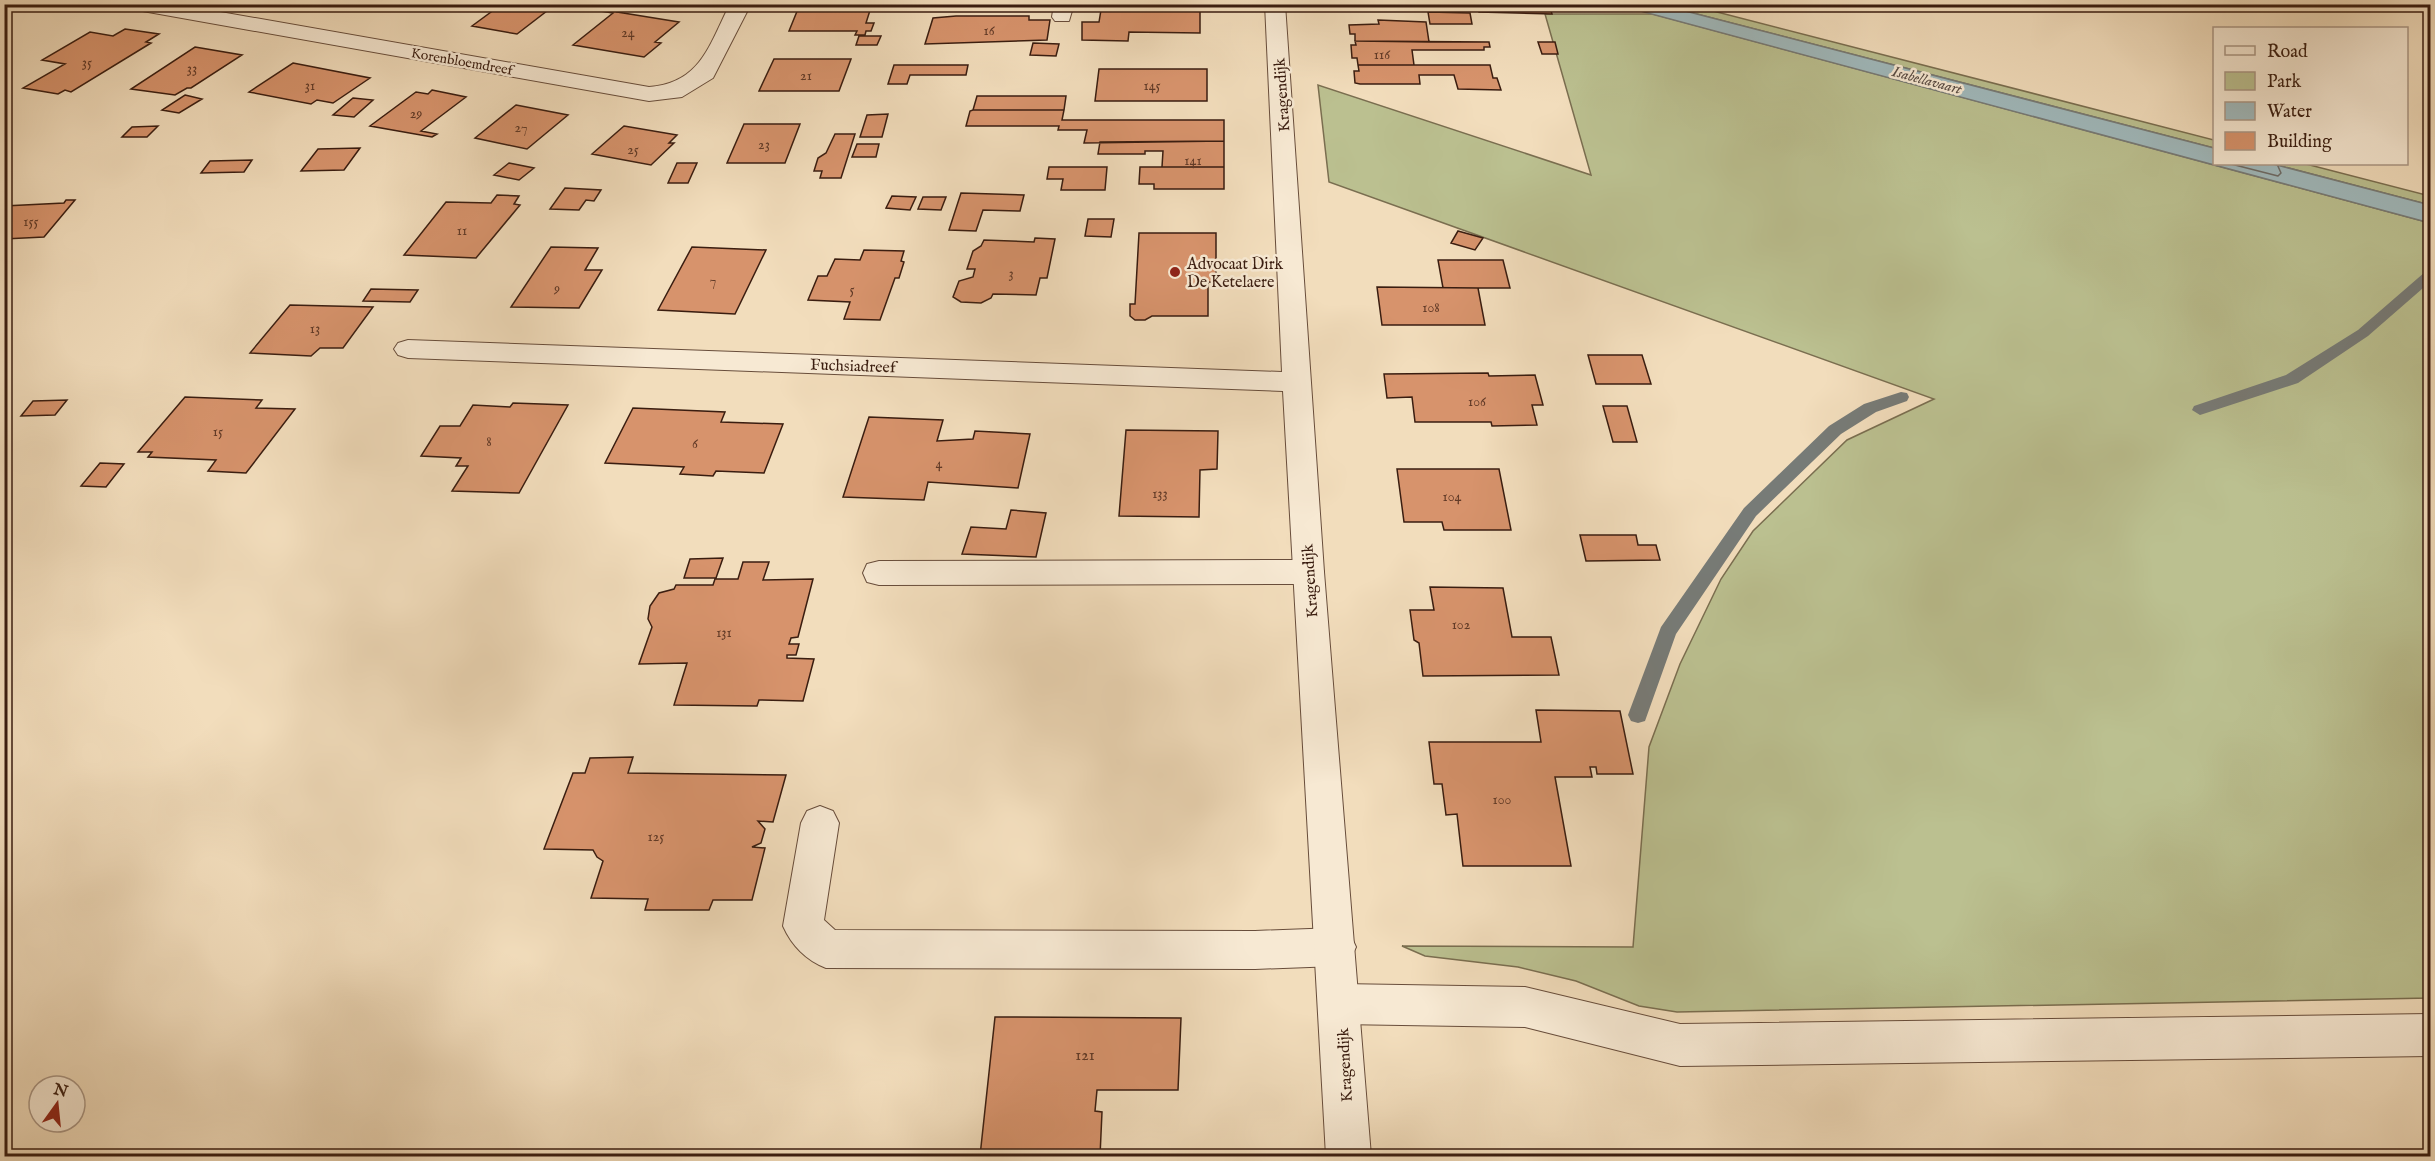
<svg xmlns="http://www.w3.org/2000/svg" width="2435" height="1161" font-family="'IM FELL English',serif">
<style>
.green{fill:#bbc090;stroke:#7a6e50;stroke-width:1.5}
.water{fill:#a0b9bc;stroke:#777b77;stroke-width:1.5}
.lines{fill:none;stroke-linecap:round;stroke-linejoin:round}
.shore{stroke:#6d6b66;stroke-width:1.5}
.stream{fill:#777b77;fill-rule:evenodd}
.building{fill:#d7936c;stroke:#3a1d10;stroke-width:1.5}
.lane-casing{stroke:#684d3b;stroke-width:2}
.street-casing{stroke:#684d3b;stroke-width:2}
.lane{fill:#f7e9d3;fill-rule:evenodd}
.street{fill:#f7e9d3;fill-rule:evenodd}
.poi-dot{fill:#8f2418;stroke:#f7e9d3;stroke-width:2}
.labels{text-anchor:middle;stroke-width:5;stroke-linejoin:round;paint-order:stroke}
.number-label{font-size:14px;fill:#613a27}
.far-street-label{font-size:14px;fill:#3a1d10;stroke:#f7e9d3}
.far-water-label{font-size:15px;font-style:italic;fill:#594c44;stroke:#f7e9d3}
.street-label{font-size:16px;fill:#3a1d10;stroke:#f7e9d3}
.poi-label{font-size:16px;fill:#3a1d10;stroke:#f7e9d3;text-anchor:start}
.near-number-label{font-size:16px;fill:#613a27}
</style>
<rect width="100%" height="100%" fill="#f2ddbc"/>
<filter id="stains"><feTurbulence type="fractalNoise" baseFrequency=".00333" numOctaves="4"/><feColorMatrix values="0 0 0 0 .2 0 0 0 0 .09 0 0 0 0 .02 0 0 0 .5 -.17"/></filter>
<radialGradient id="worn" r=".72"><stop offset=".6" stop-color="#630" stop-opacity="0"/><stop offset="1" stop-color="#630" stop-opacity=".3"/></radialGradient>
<!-- green -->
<path class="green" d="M1662,5h28l524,135v8z
M1545,14h108l777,209v775l-753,14 -38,-6 -63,-25 -58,-14 -93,-11 -23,-10 231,1 16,-200 31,-83 41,-85 32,-48 94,-91 87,-41 -605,-217 -11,-97 273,90z
M2273,164h33l124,32v9z"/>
<!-- water -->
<path class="water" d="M1618,5h44l552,143v16h59l157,41v18z"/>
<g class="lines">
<!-- shore -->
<path class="shore" d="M2231,164l47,12 3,-3 -4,-9"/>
<!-- stream -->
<path class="stream" d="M2430,271v11l-62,54 -70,47 -98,32 -8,-5 2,-4 92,-31 72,-45 67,-58z
M1901,392l6,1 2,4 -2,4 -31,11 -35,22 -85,82 -80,118 -31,87 -7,2 -7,-2 -3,-6 33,-88 83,-119 85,-82 35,-22z"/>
</g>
<!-- building -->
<path class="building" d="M4,4h43l-43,4z
M395,4h40l-8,6z
M502,4h54l-39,30 -45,-8z
M588,4h38l-9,8 62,10 -24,20 6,1 -17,14 -71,-12 40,-32 -31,-5z
M800,4h72l-6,19h8l-3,8h-5l-1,4h-10l2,-4h-68z
M1477,4h72l3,10 -73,-2z
M1101,10h99v23l-71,-1 -1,9 -46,-1v-18h17z
M1428,12l42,1 2,11h-42z
M956,16h73v4h21l-3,20 -122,4 8,-26z
M1378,20l48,2 3,20 -74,-1v-7h-5l-1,-9 30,-1z
M125,29l34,5 -13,8 5,1 -80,49 -6,-2 -7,4 -35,-6 42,-24 -23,-4 48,-28 23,4z
M859,36h22l-4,9h-21z
M1355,41l134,1 1,5h-6v3h-72l2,15h-56l-1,-7h-5l-1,-13h5z
M1538,42h17l3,12h-16z
M1033,43l26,1 -3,12 -26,-1z
M195,47l47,8 -51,33h-4l-12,7 -44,-6z
M774,59h77l-12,32h-80z
M293,63l77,15 -37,25 -16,-3 -6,4 -62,-12z
M894,65h74l-2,10h-56l-3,9h-19z
M1358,65h132l3,13h4l4,12 -43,-1 -4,-14h-35l1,9h-60l-5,-1 -1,-12h5z
M1099,69h108v32h-112z
M432,90l34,7 -45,34 16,3 -5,3 -62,-11 46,-34 12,2z
M185,95l17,4 -23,14 -17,-3z
M977,96h89l-2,14h-91z
M353,98l20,2 -19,17 -21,-2z
M516,105l52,10 -41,34 -52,-11z
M973,110h91l-2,10h162v21l-140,2 3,-13h-29l1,-4h-93l4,-15z
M888,114l-6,23h-22l7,-22z
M744,124h56l-15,39h-58z
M158,126l-11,11h-25l10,-10z
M624,126l53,9 -8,8h5l-23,22 -59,-11z
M835,134h20l-14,44h-21l2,-7h-8l4,-13 8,-5z
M1224,141v26h-62l1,-16h-18v3h-47l2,-12z
M857,144h22l-3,13h-24z
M360,148l-16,22 -43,1 17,-22z
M252,160l-8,12 -43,1 9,-12z
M509,163l25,5 -15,12 -25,-5z
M677,163h20l-9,20h-20z
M1049,167h58l-2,23h-44l2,-11h-16z
M1140,167h84v22h-70v-5h-15z
M565,188l36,2 -7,11 -8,-1 -7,10 -29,-1z
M961,193l63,2 -4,16 -37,-1 -7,21 -27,-1z
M497,195l22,1 -5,8 6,1 -44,53 -72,-3 42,-53 45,1z
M892,196l24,1 -6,13 -24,-2z
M923,197h23l-5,13 -23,-1z
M66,200h9l-31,37 -40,2v-33l60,-3z
M1088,219h26l-3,18 -26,-1z
M1458,231l25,7 -8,12 -24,-7z
M1139,233h77v49h-8v34h-56l-7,4h-10l-5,-4v-12h5z
M1035,238l20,1 -8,39h-7l-4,17 -43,-1 -2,4 -10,5 -20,-1 -8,-5 6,-16 14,-4 2,-8h-8l6,-18 8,-5 3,-6 50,2z
M551,247l47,1 -13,22h17l-23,38 -68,-1z
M692,247l74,3 -31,64 -77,-4z
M864,250l40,1 -3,10 3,1 -5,16h-4l-15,42 -36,-1 6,-17 -42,-2 10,-24h9l8,-17 25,1z
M1438,260h65l7,28h-67z
M1377,287l101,1 7,37h-103z
M371,289l47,1 -8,12 -47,-1z
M290,305l83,2 -30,41h-23l-9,8 -61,-3z
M1588,355h54l9,29h-55z
M1488,373l1,3 46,-1 8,30h-11l5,20 -45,1 -1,-4h-76l-3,-25 -25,1 -3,-24z
M185,397l77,3 -6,8 39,1 -49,64 -38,-2 8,-11 -68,-3 4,-5h-14z
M67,400l-12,15 -34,1 12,-15z
M513,403l55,2 -49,88 -67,-2 16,-25h-12l5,-8 -40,-2 19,-30h20l13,-21 37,2z
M1603,406h24l10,36h-24z
M633,408l92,4 -4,10 62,2 -19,49 -48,-2 -3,5 -33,-2 4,-7 -79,-4z
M869,417l74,3 -6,21 36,-2 2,-8 55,3 -12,54 -90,-6 -4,18 -81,-3z
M1126,430l92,1 -1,38 -17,1 -1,47 -80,-1z
M100,463l24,1 -18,23 -25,-1z
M1397,469h102l12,61h-67l-2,-8h-38z
M1011,510l35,3 -10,44 -74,-3 9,-27 35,2z
M1580,535h56l2,10h18l4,15 -74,1z
M723,558l-7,20h-32l6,-19z
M743,562h26l-6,18 50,-1 -15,58 -7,1 -2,6h10l-3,11h-9v3l27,1 -11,42 -44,-1 -2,6 -83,-1 13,-42 -48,1 13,-37 -4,-8 2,-13 9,-13 15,-4 2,-4h37l2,-6h23z
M1430,587l73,1 9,49h39l8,38 -136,1 -4,-33 -5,-3 -4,-30h24z
M1536,710l84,1 13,63h-36l-1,-7h-6l2,10h-37l16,89h-108l-6,-52 -11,1 -4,-31h-8l-5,-42h112z
M633,757l-5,16 158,2 -13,47 -15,-1 7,8 -4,14 -9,4 13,1 -13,52h-39l-4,10h-64l3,-11 -57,-1 12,-37 -6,-4 -4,-7 -49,-1 29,-76h12l5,-15z
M995,1017l186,1 -3,72h-81l-2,21 7,1 -2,44h-120z"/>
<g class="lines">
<!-- lane casing -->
<g class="lane-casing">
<path id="lane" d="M1054,4h20l-5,17h-14l-3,-4z
M1308,560l12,3 4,9 -4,9 -12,3 -429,1 -12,-3 -4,-9 4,-9 12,-3z
M820,806l13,5 6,12 -15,97 11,10 420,1 81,-3 14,6 6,13 -6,13 -14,6 -81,3 -429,-1c-20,-8 -34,-22 -43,-42l18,-103 6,-12z
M1340,984l185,3 155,37 750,-10v42l-750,10 -155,-39 -185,-3 -15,-6 -6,-14 6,-14z"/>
</g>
<!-- street casing -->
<g class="street-casing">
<path id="street" d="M127,4h48l474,83c52,-4 60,-42 81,-83h21l-38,74 -31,19 -33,4 -512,-91z
M1265,4h20l39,568 47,584h-45l-43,-765 -875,-33 -10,-3 -4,-6 4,-6 10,-3 874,32z"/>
</g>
<!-- lane -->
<use href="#lane" class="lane"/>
<!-- street -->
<use href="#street" class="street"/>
</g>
<!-- markers -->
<circle class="poi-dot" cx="1175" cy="272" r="6"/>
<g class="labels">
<!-- number labels -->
<g class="number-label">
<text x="989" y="35">16</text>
<text x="628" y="37">24</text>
<text x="1382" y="59">116</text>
<text x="87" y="67">35</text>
<text x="192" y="73">33</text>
<text x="806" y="80">21</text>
<text x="310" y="90">31</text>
<text x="1152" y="90">145</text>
<text x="416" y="118">29</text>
<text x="521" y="132">27</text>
<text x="764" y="149">23</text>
<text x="633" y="154">25</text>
<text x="1193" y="165">141</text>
<text x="31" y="226">155</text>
<text x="462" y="235">11</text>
<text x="1011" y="278">3</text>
<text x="713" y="285">7</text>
<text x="557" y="293">9</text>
<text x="852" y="294">5</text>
<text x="1431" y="312">108</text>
<text x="315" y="333">13</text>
<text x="1477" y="406">106</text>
<text x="218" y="436">15</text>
<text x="489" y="446">8</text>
<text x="695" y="448">6</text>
<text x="939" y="468">4</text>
<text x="1160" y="498">133</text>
<text x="1452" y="501">104</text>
<text x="1461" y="629">102</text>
<text x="724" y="637">131</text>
<text x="1502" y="804">100</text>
<text x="656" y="841">125</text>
</g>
<!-- far-street labels -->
<g class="far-street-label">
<text transform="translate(462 61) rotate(10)" y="5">Korenbloemdreef</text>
</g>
<!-- far-water labels -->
<g class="far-water-label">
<text transform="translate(1927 80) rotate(15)" y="5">Isabellavaart</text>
</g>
<!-- street labels -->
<g class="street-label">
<text transform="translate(1281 95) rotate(-94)" y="6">Kragendijk</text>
<text transform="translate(853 365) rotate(2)" y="6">Fuchsiadreef</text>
<text transform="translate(1309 581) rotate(-94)" y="6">Kragendijk</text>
<text transform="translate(1344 1065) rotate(-93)" y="6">Kragendijk</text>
</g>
<!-- poi labels -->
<g class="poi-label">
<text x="1187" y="269">Advocaat Dirk<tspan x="1187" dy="18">De Ketelaere</tspan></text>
</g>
<!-- near-number labels -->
<g class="near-number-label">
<text x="1085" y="1060">121</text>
</g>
</g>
<!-- margin -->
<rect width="2435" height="1161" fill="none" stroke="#f2ddbc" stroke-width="24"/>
<rect x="6" y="6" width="2423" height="1149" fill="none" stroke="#3a1d10" stroke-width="3"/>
<rect x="12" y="12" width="2411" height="1137" fill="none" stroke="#3a1d10" stroke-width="1.5"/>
<!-- legend -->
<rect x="2213" y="27" width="195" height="138" fill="#f7e9d3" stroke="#ab9785" stroke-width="1.5"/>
<rect x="2225" y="46" width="30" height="9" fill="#f7e9d3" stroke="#ab9785" stroke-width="1.5"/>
<text x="2267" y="57" font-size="18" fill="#3a1d10">Road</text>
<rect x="2225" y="72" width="30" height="18" fill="#bbc090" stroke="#ab9785" stroke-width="1.5"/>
<text x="2267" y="87" font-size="18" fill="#3a1d10">Park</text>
<rect x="2225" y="102" width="30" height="18" fill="#a0b9bc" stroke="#ab9785" stroke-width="1.5"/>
<text x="2267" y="117" font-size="18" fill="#3a1d10">Water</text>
<rect x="2225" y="132" width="30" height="18" fill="#d7936c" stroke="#ab9785" stroke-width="1.5"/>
<text x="2267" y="147" font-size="18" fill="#3a1d10">Building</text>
<!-- north arrow -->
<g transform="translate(57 1104) rotate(15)"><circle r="28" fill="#f7e9d3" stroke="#ab9785" stroke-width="1.5"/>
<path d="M0-4.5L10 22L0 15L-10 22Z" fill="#8f2418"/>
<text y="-9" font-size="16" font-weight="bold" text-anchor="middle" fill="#3a1d10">N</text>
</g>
<rect width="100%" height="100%" filter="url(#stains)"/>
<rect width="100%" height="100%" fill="url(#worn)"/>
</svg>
